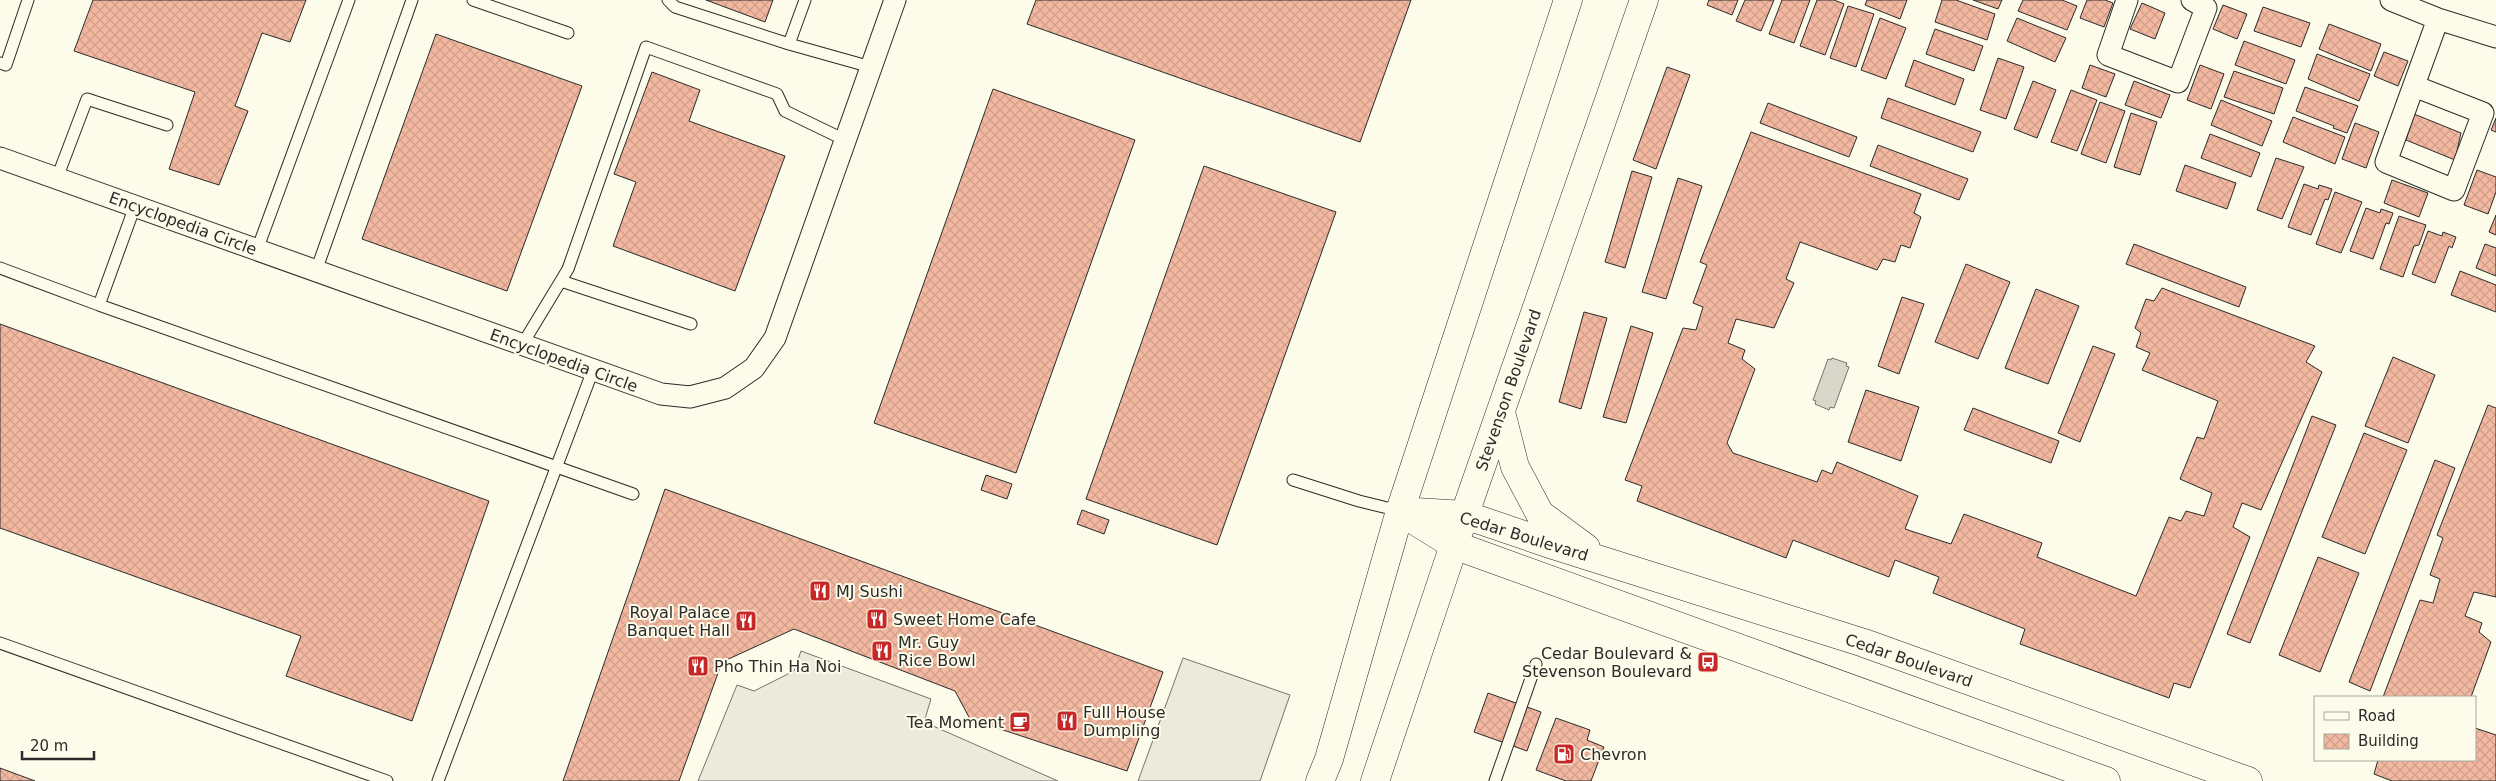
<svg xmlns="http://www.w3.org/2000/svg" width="2496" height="781" font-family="'DejaVu Sans',sans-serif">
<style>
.parking{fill:#eceadb;stroke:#74746e}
.water{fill:#d8d7c9;stroke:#74746e}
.building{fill:url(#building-cross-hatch);stroke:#2b2b2b}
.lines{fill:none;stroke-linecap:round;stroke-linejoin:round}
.service-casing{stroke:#2b2b2b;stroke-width:13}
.minor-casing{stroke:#2b2b2b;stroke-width:23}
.secondary-casing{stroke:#2b2b2b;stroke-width:29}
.service{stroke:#fdfbea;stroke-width:11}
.minor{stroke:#fdfbea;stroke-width:21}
.secondary{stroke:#fdfbea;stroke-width:28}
.labels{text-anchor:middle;stroke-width:4;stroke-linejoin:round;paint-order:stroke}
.street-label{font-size:16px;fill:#2b2b2b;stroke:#fdfbea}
.poi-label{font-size:16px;fill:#2b2b2b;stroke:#fdfbea;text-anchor:start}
</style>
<defs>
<pattern id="building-cross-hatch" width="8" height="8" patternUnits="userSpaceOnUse" patternTransform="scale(1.25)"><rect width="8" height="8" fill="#f2b8a0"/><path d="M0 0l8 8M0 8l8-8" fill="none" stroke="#d09e8a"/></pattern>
</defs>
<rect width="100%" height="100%" fill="#fdfbea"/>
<!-- parking -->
<path class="parking" d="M801,651l130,48 -7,23 134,59h-360l39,-96 17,6 40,-20z
M1183,658l107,37 -30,86h-122z"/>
<!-- water -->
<path class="water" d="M1832,358l15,5 -1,3 3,1 -15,41 -4,-1 -1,3 -14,-6 1,-3 -3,-1 15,-41 3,1z"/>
<!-- building -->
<path class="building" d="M93,0h213l-16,42 -28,-9 -27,73 13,5 -29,74 -50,-16 26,-77 -121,-41z
M706,0h67l-8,22z
M1036,0h375l-51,142 -333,-118z
M1709,0h29l-6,15 -25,-10z
M1745,0h29l-13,31 -25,-10z
M1782,0h28l-16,43 -25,-9z
M1817,0h17l10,4 -19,51 -25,-9z
M1867,0h40l-7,19 -35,-14z
M1942,0h14l39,14 -8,26 -52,-18z
M1973,0h29l-4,9z
M2023,0h39l15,6 -10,24 -49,-19z
M2087,0h18l8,3 -9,24 -24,-9z
M2142,3l23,10 -10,26 -25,-10z
M2223,5l24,9 -10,25 -24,-10z
M1848,6l26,8 -18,53 -26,-9z
M2263,7l47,16 -9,24 -47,-16z
M1880,18l26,10 -20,51 -25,-9z
M2017,18l49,20 -11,24 -48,-21z
M2329,24l52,20 -10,27 -52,-22z
M1935,29l48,17 -9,25 -48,-17z
M436,34l146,52 -75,205 -145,-52z
M2244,41l51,19 -9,24 -51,-19z
M2384,52l24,9 -10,25 -24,-10z
M2317,54l53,20 -11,27 -51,-22z
M1998,58l26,9 -18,52 -26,-9z
M1914,60l50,19 -9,26 -50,-19z
M2090,65l25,9 -9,23 -24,-9z
M2200,65l24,9 -13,35 -24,-9z
M1667,67l23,8 -34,94 -23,-9z
M2234,71l49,17 -9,26 -50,-17z
M652,72l48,18 -11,31 96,35 -50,135 -122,-45 23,-64 -22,-8z
M2033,81l23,9 -19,48 -23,-9z
M2134,81l36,14 -9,23 -36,-13z
M2305,87l53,19 -11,27 -14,-5 1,-2 -38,-15z
M993,89l142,51 -119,333 -142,-50z
M2071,90l26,10 -20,51 -26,-9z
M1888,98l93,34 -8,20 -92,-34z
M2221,100l51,21 -10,25 -51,-21z
M2100,102l25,9 -19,52 -25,-9z
M1768,103l89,34 -8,20 -89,-34z
M2131,113l26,9 -17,53 -26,-8z
M2414,114l47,19 -6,27 -49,-20z
M2293,117l52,20 -10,27 -52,-22z
M2496,118v14l-5,-2z
M2355,123l24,9 -13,36 -24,-9z
M1751,132l170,62 -7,19 7,4 -11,31 -9,-3 -6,17 -12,-3 -6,11 -77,-28 -14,37 8,4 -20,45 -38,-9 -8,24 17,7 -3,9 13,10 -28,74 6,10 84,29 5,-12 10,4 5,-12 81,34 -13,33 46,15 13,-30 78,29 -5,14 99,39 33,-79 12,4 5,-10 18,5 8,-23 -32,-14 17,-42 7,2 14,-38 -76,-31 8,-17 -14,-6 5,-14 -6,-5 11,-29 8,2 8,-13 153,58 -9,16 16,10 -61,138 -19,-7 -9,24 17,10 -60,151 -16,-5 -5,15 -149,-54 5,-15 -92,-36 6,-16 -44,-17 -6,17 -96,-37 -7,18 -149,-57 5,-15 -17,-6 58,-152 13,2 7,-23 -10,-4 14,-38 -7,-3z
M2210,134l50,19 -9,24 -50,-19z
M1878,145l90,34 -9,21 -89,-34z
M2276,158l28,9 -22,52 -25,-9z
M2185,165l51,18 -9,26 -51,-18z
M1204,166l132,46 -119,333 -131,-46z
M2477,170l19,7v15l-8,22 -24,-9z
M1632,171l20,6 -27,91 -20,-6z
M1678,178l24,8 -36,113 -24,-7z
M2392,180l36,13 -9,24 -35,-14z
M2304,184l14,5 1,-4 13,4 -4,11 -3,-1 -14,36 -23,-8z
M2335,192l27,10 -21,51 -25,-9z
M2366,208l14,5 1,-4 12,4 -4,11 -3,-1 -13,36 -23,-8z
M2496,215v20l-7,-3z
M2399,216l27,9 -7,20 -5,1 -11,31 -23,-8z
M2428,231l14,5 1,-4 13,5 -4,11 -3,-2 -14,37 -23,-9z
M2134,244l112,43 -7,20 -113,-43z
M2485,244l11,4v28l-20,-8z
M1966,264l44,18 -32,77 -43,-17z
M2460,271l36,14v27l-45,-17z
M2036,289l43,17 -31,78 -43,-16z
M1902,297l22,7 -25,70 -21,-8z
M1584,312l23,6 -26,91 -22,-7z
M0,324l489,177 -77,220 -126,-45 15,-40 -301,-108z
M1631,326l22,7 -27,90 -23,-6z
M2093,346l22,8 -35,88 -22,-9z
M2393,357l42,18 -27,68 -43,-17z
M1866,390l53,17 -18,54 -53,-19z
M2488,405l8,3v189l-22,-5 -9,24 17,7 -3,9 12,10 -20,55h-88l37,-97 13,3 7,-24 -10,-4 13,-37 -6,-3z
M1973,408l86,33 -8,22 -87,-33z
M2312,416l24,9 -86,218 -23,-9z
M2364,433l43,17 -42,104 -43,-17z
M2435,460l20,8 -85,223 -21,-9z
M986,475l26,9 -5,15 -26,-9z
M665,489l498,183 -36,99 -157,-52 -15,-28 -161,-62 -72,33 -43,119h-116z
M1082,510l27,10 -5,14 -27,-10z
M2318,557l41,16 -39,99 -41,-17z
M1488,693l53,19 -14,39 -53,-19z
M1556,718l34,12 -3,10 17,7 -13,34h-25l-30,-11z
M2475,728l21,7v46h-104l-18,-7 4,-14h97z
M0,768l35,13h-35z"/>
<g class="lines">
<!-- service casing -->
<g class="service-casing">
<path id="service" d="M473,0l95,33
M668,0l7,7 114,37 82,23
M789,44l16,-44
M0,63l6,2 22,-65
M57,178l30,-79 80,26
M257,250l92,-250
M0,268l99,37 36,-99
M316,271l96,-271
M561,281l130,43
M99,305l534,189
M522,345l46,-76 78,-222 131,47 8,17 60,29
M1293,480l66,21 41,10
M0,643l387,138
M438,781l155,-411
M1495,781l41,-117"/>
</g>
<!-- minor casing -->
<g class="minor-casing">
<path id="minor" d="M2127,0l-19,55 70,27 28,-74 -14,-8
M2391,0l47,19 58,18
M2414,86l69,27 -29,77 -68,-28 52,-143
M0,158l661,236 29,3 35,-9 29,-20 21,-30 120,-338"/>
</g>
<!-- secondary casing -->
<g class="secondary-casing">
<path id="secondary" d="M1501,412l14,55 25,47 46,34
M1400,511l65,4 91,31 308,97 384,138
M1401,512l53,33 652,236
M1320,781l9,-22 71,-248 168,-511
M1375,781l79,-236 190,-545"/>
</g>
<!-- service -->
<use href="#service" class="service"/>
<!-- minor -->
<use href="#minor" class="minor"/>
<!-- secondary -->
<use href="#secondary" class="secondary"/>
</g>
<!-- icons -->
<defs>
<g id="restaurant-square" transform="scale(1.125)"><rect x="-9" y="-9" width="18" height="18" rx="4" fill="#c62828" stroke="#fdfbea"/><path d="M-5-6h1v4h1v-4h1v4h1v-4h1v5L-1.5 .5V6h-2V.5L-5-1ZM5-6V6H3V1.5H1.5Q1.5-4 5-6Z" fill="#fff"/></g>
<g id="bus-square" transform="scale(1.125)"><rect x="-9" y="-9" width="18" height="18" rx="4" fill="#c62828" stroke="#fdfbea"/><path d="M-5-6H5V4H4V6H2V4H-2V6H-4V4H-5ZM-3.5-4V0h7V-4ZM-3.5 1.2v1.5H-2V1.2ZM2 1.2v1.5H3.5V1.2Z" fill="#fff"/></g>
<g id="cafe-square" transform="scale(1.125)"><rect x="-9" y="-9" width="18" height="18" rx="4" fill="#c62828" stroke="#fdfbea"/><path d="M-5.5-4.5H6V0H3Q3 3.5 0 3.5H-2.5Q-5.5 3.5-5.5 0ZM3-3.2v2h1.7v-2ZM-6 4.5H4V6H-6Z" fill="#fff"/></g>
<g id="fuel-square" transform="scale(1.125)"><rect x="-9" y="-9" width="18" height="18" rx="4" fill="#c62828" stroke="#fdfbea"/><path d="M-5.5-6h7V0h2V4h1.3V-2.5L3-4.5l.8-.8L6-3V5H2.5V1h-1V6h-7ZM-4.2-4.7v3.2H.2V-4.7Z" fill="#fff"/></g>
</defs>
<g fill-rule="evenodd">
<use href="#restaurant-square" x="820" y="591"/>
<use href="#restaurant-square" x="877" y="619"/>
<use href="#restaurant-square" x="746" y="621"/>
<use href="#restaurant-square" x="882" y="651"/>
<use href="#bus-square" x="1708" y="662"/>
<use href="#restaurant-square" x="698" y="666"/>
<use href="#restaurant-square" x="1067" y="721"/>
<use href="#cafe-square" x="1020" y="722"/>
<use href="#fuel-square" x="1564" y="754"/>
</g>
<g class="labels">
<!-- street labels -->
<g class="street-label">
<text transform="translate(183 223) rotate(20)" y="6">Encyclopedia Circle</text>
<text transform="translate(564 360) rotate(20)" y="6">Encyclopedia Circle</text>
<text transform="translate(1508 390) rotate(-71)" y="6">Stevenson Boulevard</text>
<text transform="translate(1524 536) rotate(17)" y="6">Cedar Boulevard</text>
<text transform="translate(1909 660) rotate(19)" y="6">Cedar Boulevard</text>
</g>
<!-- poi labels -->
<g class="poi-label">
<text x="836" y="597">MJ Sushi</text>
<text x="730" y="618" text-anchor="end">Royal Palace<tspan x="730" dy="18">Banquet Hall</tspan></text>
<text x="893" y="625">Sweet Home Cafe</text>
<text x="898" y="648">Mr. Guy<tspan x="898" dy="18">Rice Bowl</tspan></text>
<text x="1692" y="659" text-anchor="end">Cedar Boulevard &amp;<tspan x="1692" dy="18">Stevenson Boulevard</tspan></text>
<text x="714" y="672">Pho Thin Ha Noi</text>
<text x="1083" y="718">Full House<tspan x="1083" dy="18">Dumpling</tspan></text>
<text x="1004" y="728" text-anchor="end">Tea Moment</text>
<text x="1580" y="760">Chevron</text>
</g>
</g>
<!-- legend -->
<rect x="2314" y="696" width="162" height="65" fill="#fdfbea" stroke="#a9a89e"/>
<rect x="2324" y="712" width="25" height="8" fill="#fdfbea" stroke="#a9a89e"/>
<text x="2358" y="721" font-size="15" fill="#2b2b2b">Road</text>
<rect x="2324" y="734" width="25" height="15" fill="url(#building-cross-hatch)" stroke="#a9a89e"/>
<text x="2358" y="746" font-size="15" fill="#2b2b2b">Building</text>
<!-- scale -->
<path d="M22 751v8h72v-8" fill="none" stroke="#2b2b2b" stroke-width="2.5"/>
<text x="30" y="751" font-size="15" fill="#2b2b2b" stroke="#fdfbea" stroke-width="4" paint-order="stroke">20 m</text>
</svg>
